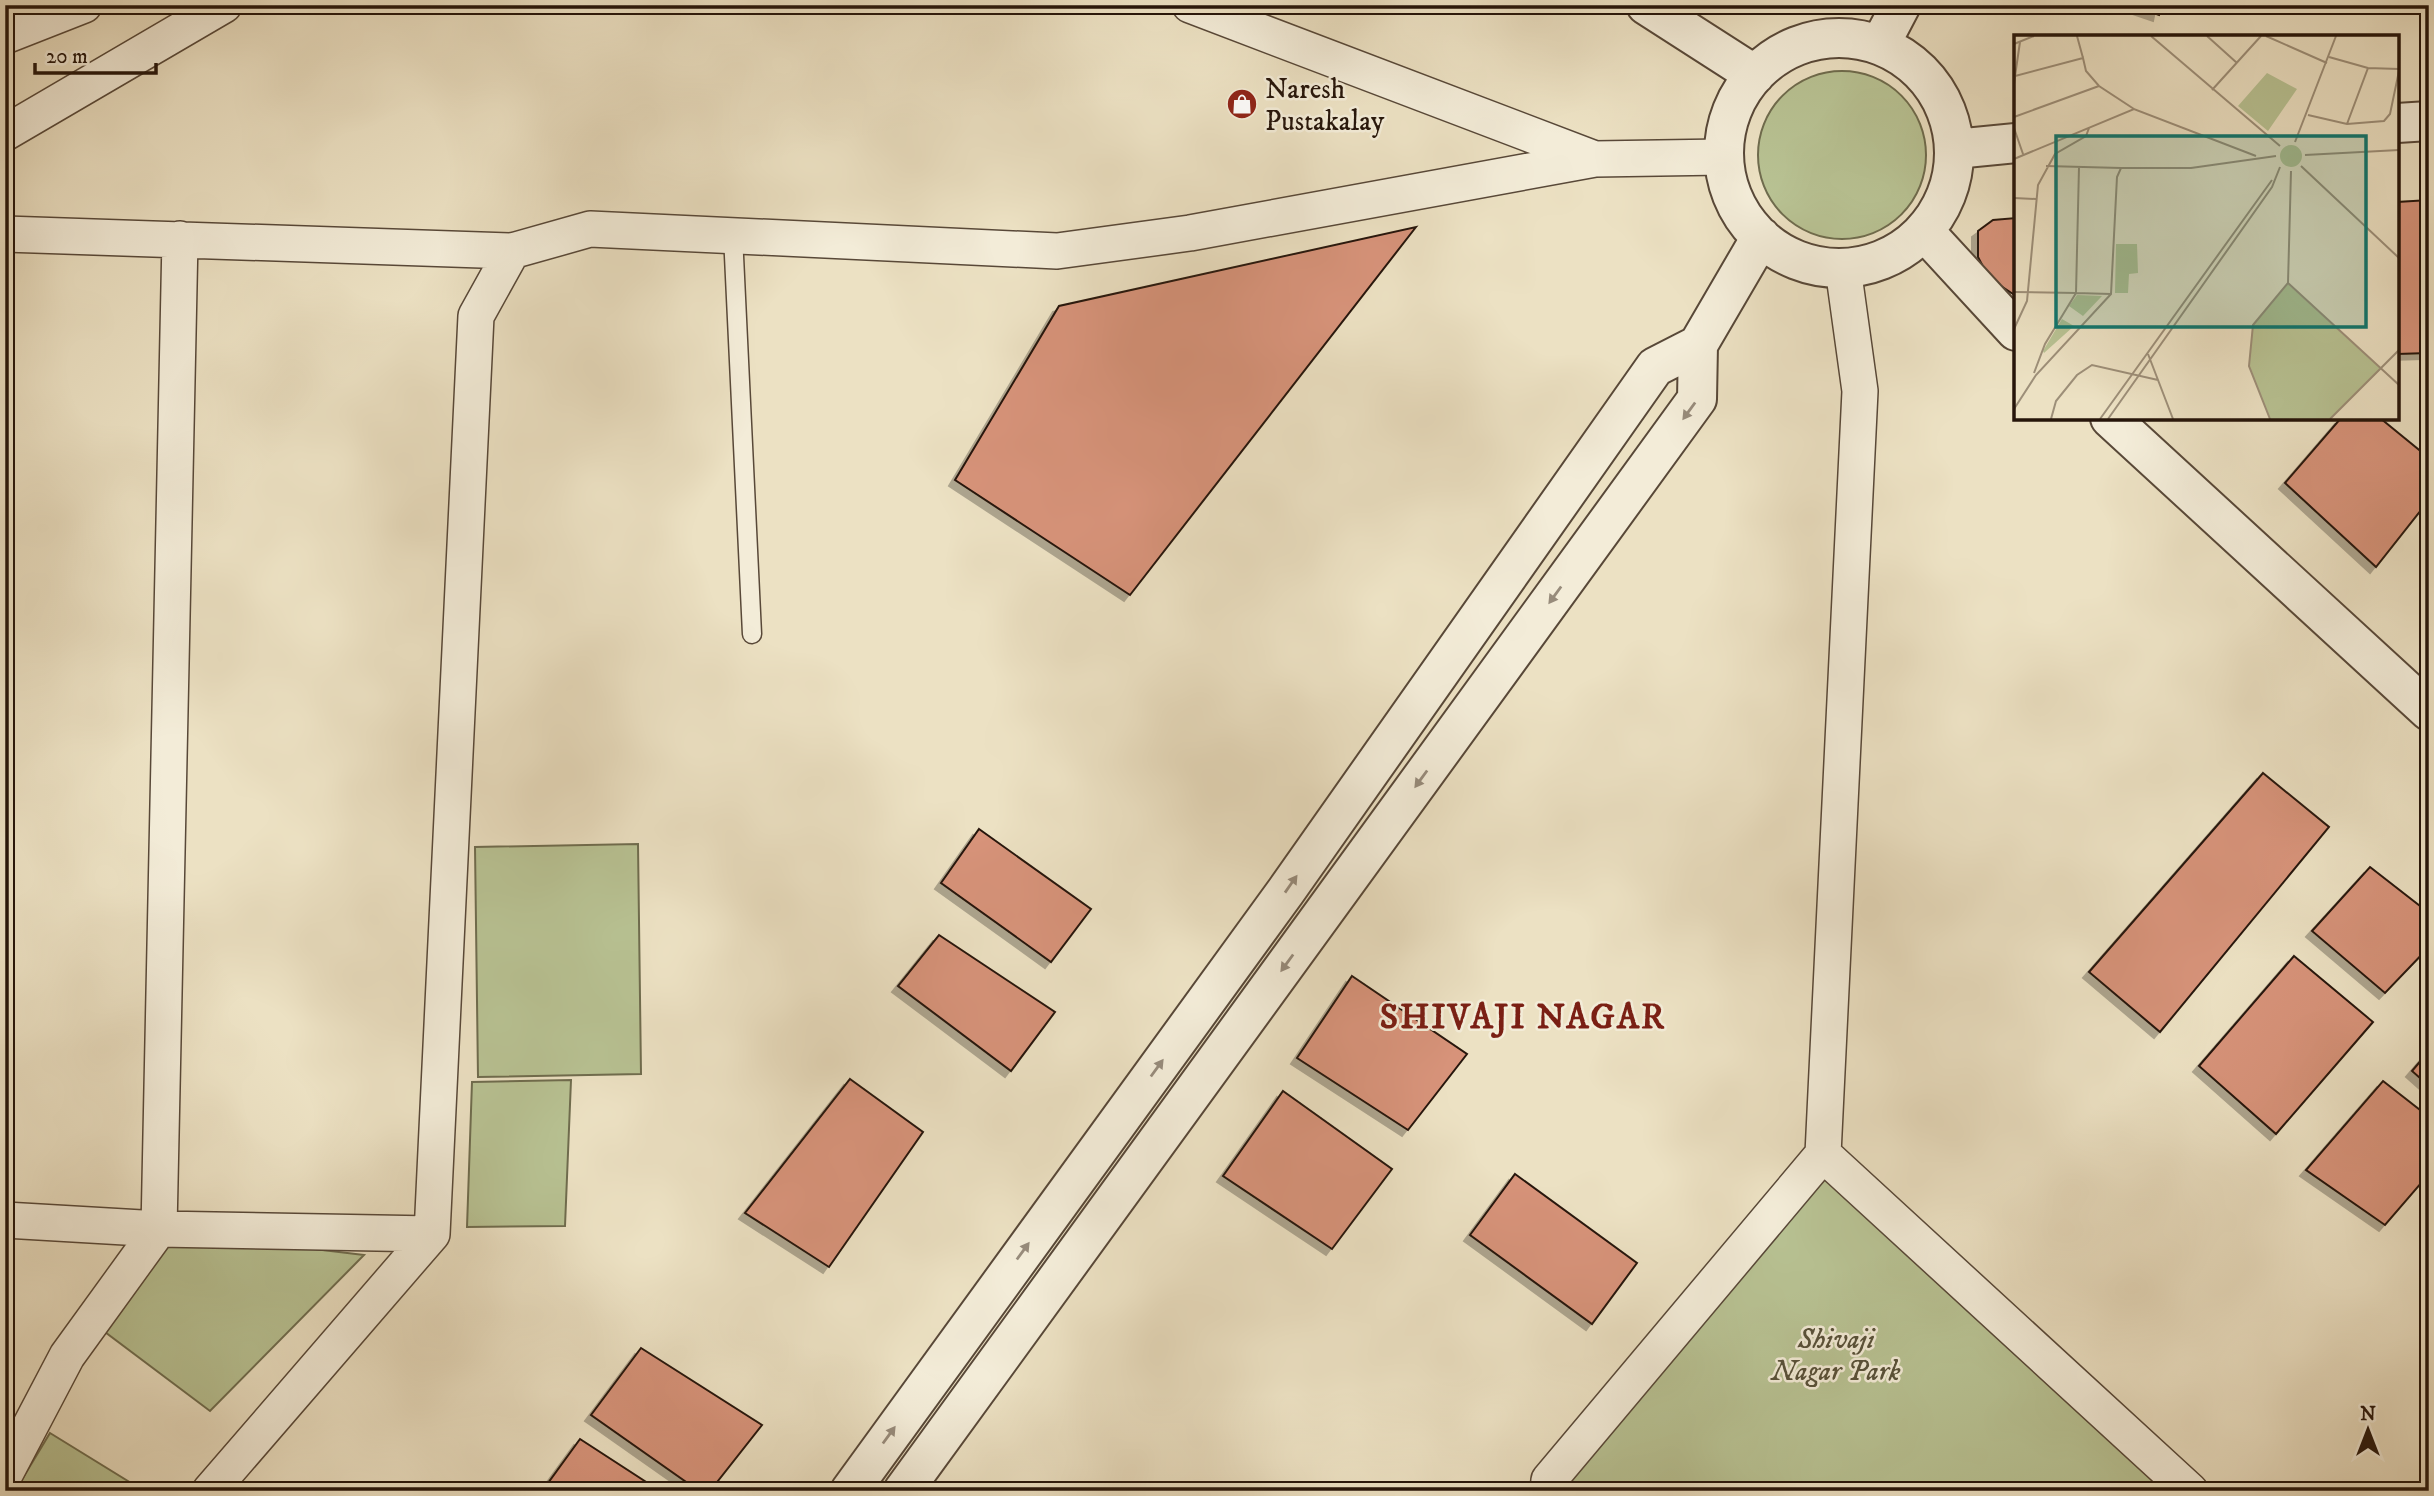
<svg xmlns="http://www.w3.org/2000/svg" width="2434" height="1496" font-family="'IM FELL DW Pica',serif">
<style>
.green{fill:#b8c293;stroke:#6f6c4e;stroke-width:2}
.building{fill:#d7937a;stroke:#26150a;stroke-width:2;filter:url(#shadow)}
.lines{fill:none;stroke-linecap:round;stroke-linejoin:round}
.service-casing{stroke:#584838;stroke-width:21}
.minor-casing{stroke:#584838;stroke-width:38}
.tertiary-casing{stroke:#584838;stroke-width:42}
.service{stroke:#f3ecd8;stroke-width:18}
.minor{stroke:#f3ecd8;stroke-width:35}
.tertiary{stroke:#f3ecd8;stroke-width:38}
.oneway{fill:#978b7b}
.labels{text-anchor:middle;stroke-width:5;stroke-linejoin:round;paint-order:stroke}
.poi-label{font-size:28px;fill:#26150a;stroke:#f3ecd8;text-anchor:start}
.park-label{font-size:28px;font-style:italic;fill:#59523a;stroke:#f3ecd8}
.district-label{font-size:35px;font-weight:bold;letter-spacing:2px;fill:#7a1f14;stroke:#f3ecd8}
.inset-road{fill:none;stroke:#9d8f79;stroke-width:2}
.view{fill:#0f766e;fill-opacity:0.15;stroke:#0f766e;stroke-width:3.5}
.inset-edge{fill:none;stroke:#26150a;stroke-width:3.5}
</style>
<defs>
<filter id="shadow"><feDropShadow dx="-6" dy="6" stdDeviation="0" flood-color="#0004"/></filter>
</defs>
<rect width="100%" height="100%" fill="#ece1c3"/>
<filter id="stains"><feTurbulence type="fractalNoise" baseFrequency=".00286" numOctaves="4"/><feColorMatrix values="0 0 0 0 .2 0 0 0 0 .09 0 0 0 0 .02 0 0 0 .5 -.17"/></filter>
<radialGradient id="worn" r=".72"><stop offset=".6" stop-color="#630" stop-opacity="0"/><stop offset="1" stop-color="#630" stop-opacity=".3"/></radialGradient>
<!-- green -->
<path class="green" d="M1758 155a84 84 0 1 1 168 0a84 84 0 1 1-168 0Z
M638,844l3,230 -163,3 -3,-230z
M571,1080l-6,146 -98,1 5,-145z
M1824,1156l364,335h-640z
M165,1242l99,1 100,12 -154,156 -109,-82z
M50,1433l94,58h-129z"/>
<!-- building -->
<path class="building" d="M2130,5h31l-2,10z
M2429,200v153l-32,1v-152z
M2016,218v78l-27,-18 -11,-21v-26l15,-11z
M1416,227l-286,368 -175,-115 104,-174z
M2341,418h39l49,40v42l-53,67 -91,-84z
M2263,773l66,54 -169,205 -71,-60z
M979,829l112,80 -40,53 -110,-79z
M2370,867l59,46v34l-44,46 -73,-62z
M939,935l116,77 -44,59 -113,-85z
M2294,956l79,66 -97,112 -77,-68z
M1352,976l115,78 -59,76 -111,-72z
M2429,1051v35l-17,-15z
M850,1079l73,53 -94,135 -84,-54z
M2383,1081l46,36v57l-44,51 -79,-55z
M1283,1091l109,78 -60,80 -109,-73z
M1515,1174l122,89 -45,61 -122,-89z
M641,1348l121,77 -52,66h-11l-108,-76z
M580,1439l80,52h-115l-2,-1z"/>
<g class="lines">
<!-- service casing -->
<g class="service-casing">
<path id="service" d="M733,235l19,399"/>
</g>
<!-- minor casing -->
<g class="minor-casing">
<path id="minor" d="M1190,5l405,154
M5,36l79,-31
M5,133l219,-128
M5,234l507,17
M1823,1154l367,337
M5,1220l154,9 21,-990
M5,1474l62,-118 92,-127 273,5
M210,1491l222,-257 44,-918 36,-65 78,-22 467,22 133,-18 405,-74 128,-2
M1548,1491l1,-11 274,-326 37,-763 -17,-123"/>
</g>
<!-- tertiary casing -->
<g class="tertiary-casing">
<path id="tertiary" d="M1646,5l109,70
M1724 153a115 115 0 1 1 230 0a115 115 0 1 1-230 0Z
M1880,45l21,-40
M2397,123l32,-2
M1955,149l61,-6
M1924,231l92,100
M2110,418l319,293
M850,1491l436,-600 369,-524 43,-22
M903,1491l794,-1092 1,-54 63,-108"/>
</g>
<!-- service -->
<use href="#service" class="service"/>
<!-- minor -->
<use href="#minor" class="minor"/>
<!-- tertiary -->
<use href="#tertiary" class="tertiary"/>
</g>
<!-- one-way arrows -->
<defs><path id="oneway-solid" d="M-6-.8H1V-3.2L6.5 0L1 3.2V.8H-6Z" transform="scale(1.75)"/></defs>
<g class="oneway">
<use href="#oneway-solid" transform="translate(1689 411) rotate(126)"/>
<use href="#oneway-solid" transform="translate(1555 595) rotate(126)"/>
<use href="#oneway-solid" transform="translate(1421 779) rotate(126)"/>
<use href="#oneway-solid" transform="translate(1291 884) rotate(-55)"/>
<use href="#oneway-solid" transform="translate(1287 963) rotate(126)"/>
<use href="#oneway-solid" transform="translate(1157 1068) rotate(-54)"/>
<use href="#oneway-solid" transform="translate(1023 1251) rotate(-54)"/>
<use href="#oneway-solid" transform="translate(889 1435) rotate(-54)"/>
</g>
<!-- icons -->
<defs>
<g id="shop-disc" transform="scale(1.575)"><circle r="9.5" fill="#8f2418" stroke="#f3ecd8"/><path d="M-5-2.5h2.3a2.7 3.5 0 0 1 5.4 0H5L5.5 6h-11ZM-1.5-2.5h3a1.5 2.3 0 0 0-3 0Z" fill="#fff"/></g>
</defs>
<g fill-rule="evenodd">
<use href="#shop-disc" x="1242" y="104"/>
</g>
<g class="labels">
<!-- poi labels -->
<g class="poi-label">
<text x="1265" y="98">Naresh<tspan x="1265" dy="32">Pustakalay</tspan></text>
</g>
<!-- park labels -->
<g class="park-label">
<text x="1836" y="1348">Shivaji<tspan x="1836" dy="32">Nagar Park</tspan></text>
</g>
<!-- district labels -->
<g class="district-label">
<text x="1523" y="1028">SHIVAJI NAGAR</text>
</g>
</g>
<!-- overview -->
<g transform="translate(2014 35)">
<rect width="385" height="385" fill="#ece1c3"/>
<path d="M253,38l30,16 -29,42 -30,-25zM266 121a11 11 0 1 1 22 0a11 11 0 1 1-22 0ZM102,209h21l1,29 -9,1 -1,19h-13zM274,249l93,85 -51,50h-60l-21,-53 4,-41zM63,260l25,1 -19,20 -14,-10zM48,284l12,7 -30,27 -1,-2z" fill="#b8c293"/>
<path class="inset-road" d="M63,1l6,22M137,1l129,110M193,1l30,27M252,1l61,27M0,9l20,-8M315,22l39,11M1,41l5,-34M0,49l1,-8 68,-18 3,13 13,15 35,23M198,55l49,-54M294,80l39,9 37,-3 6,-7 9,-43M0,82l85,-31M333,89l21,-56 31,1M0,93l9,26M281,107l41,-106M291,120l94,-5M0,124l120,-50 122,47M32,131l75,2M287,131l98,92M0,163l22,1M274,248l111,102M0,257l62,1 3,-126M0,294l13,-28 11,-116 17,-31 31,-18 3,-8M134,319l25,65M20,338l11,-29 31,-51 35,1M0,374l22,-34 75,-81 6,-117 4,-9h70l85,-12M37,384l5,-18 21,-26 15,-10 66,15M86,384l172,-239M94,384l164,-232 8,-20M256,384l-21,-53 4,-41 35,-42 3,-112M316,384l69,-69"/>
<path class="view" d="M42,101h310v191h-310z"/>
<rect width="385" height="385" class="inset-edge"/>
</g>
<!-- margin -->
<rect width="2434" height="1496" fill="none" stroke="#ece1c3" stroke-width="28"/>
<rect x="7" y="7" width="2420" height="1482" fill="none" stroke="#26150a" stroke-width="3.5"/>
<rect x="14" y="14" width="2406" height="1468" fill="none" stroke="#26150a" stroke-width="2"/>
<!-- north arrow -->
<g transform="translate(2368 1430)" stroke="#f3ecd8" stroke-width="5" paint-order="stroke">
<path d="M0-5L12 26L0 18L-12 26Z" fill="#26150a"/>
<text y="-10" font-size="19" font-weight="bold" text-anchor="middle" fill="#26150a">N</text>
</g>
<!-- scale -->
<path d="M35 63v10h121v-10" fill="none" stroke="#26150a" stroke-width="3.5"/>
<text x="46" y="63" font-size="21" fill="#26150a" stroke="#f3ecd8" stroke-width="5" paint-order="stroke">20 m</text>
<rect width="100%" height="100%" filter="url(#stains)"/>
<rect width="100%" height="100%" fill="url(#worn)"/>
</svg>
